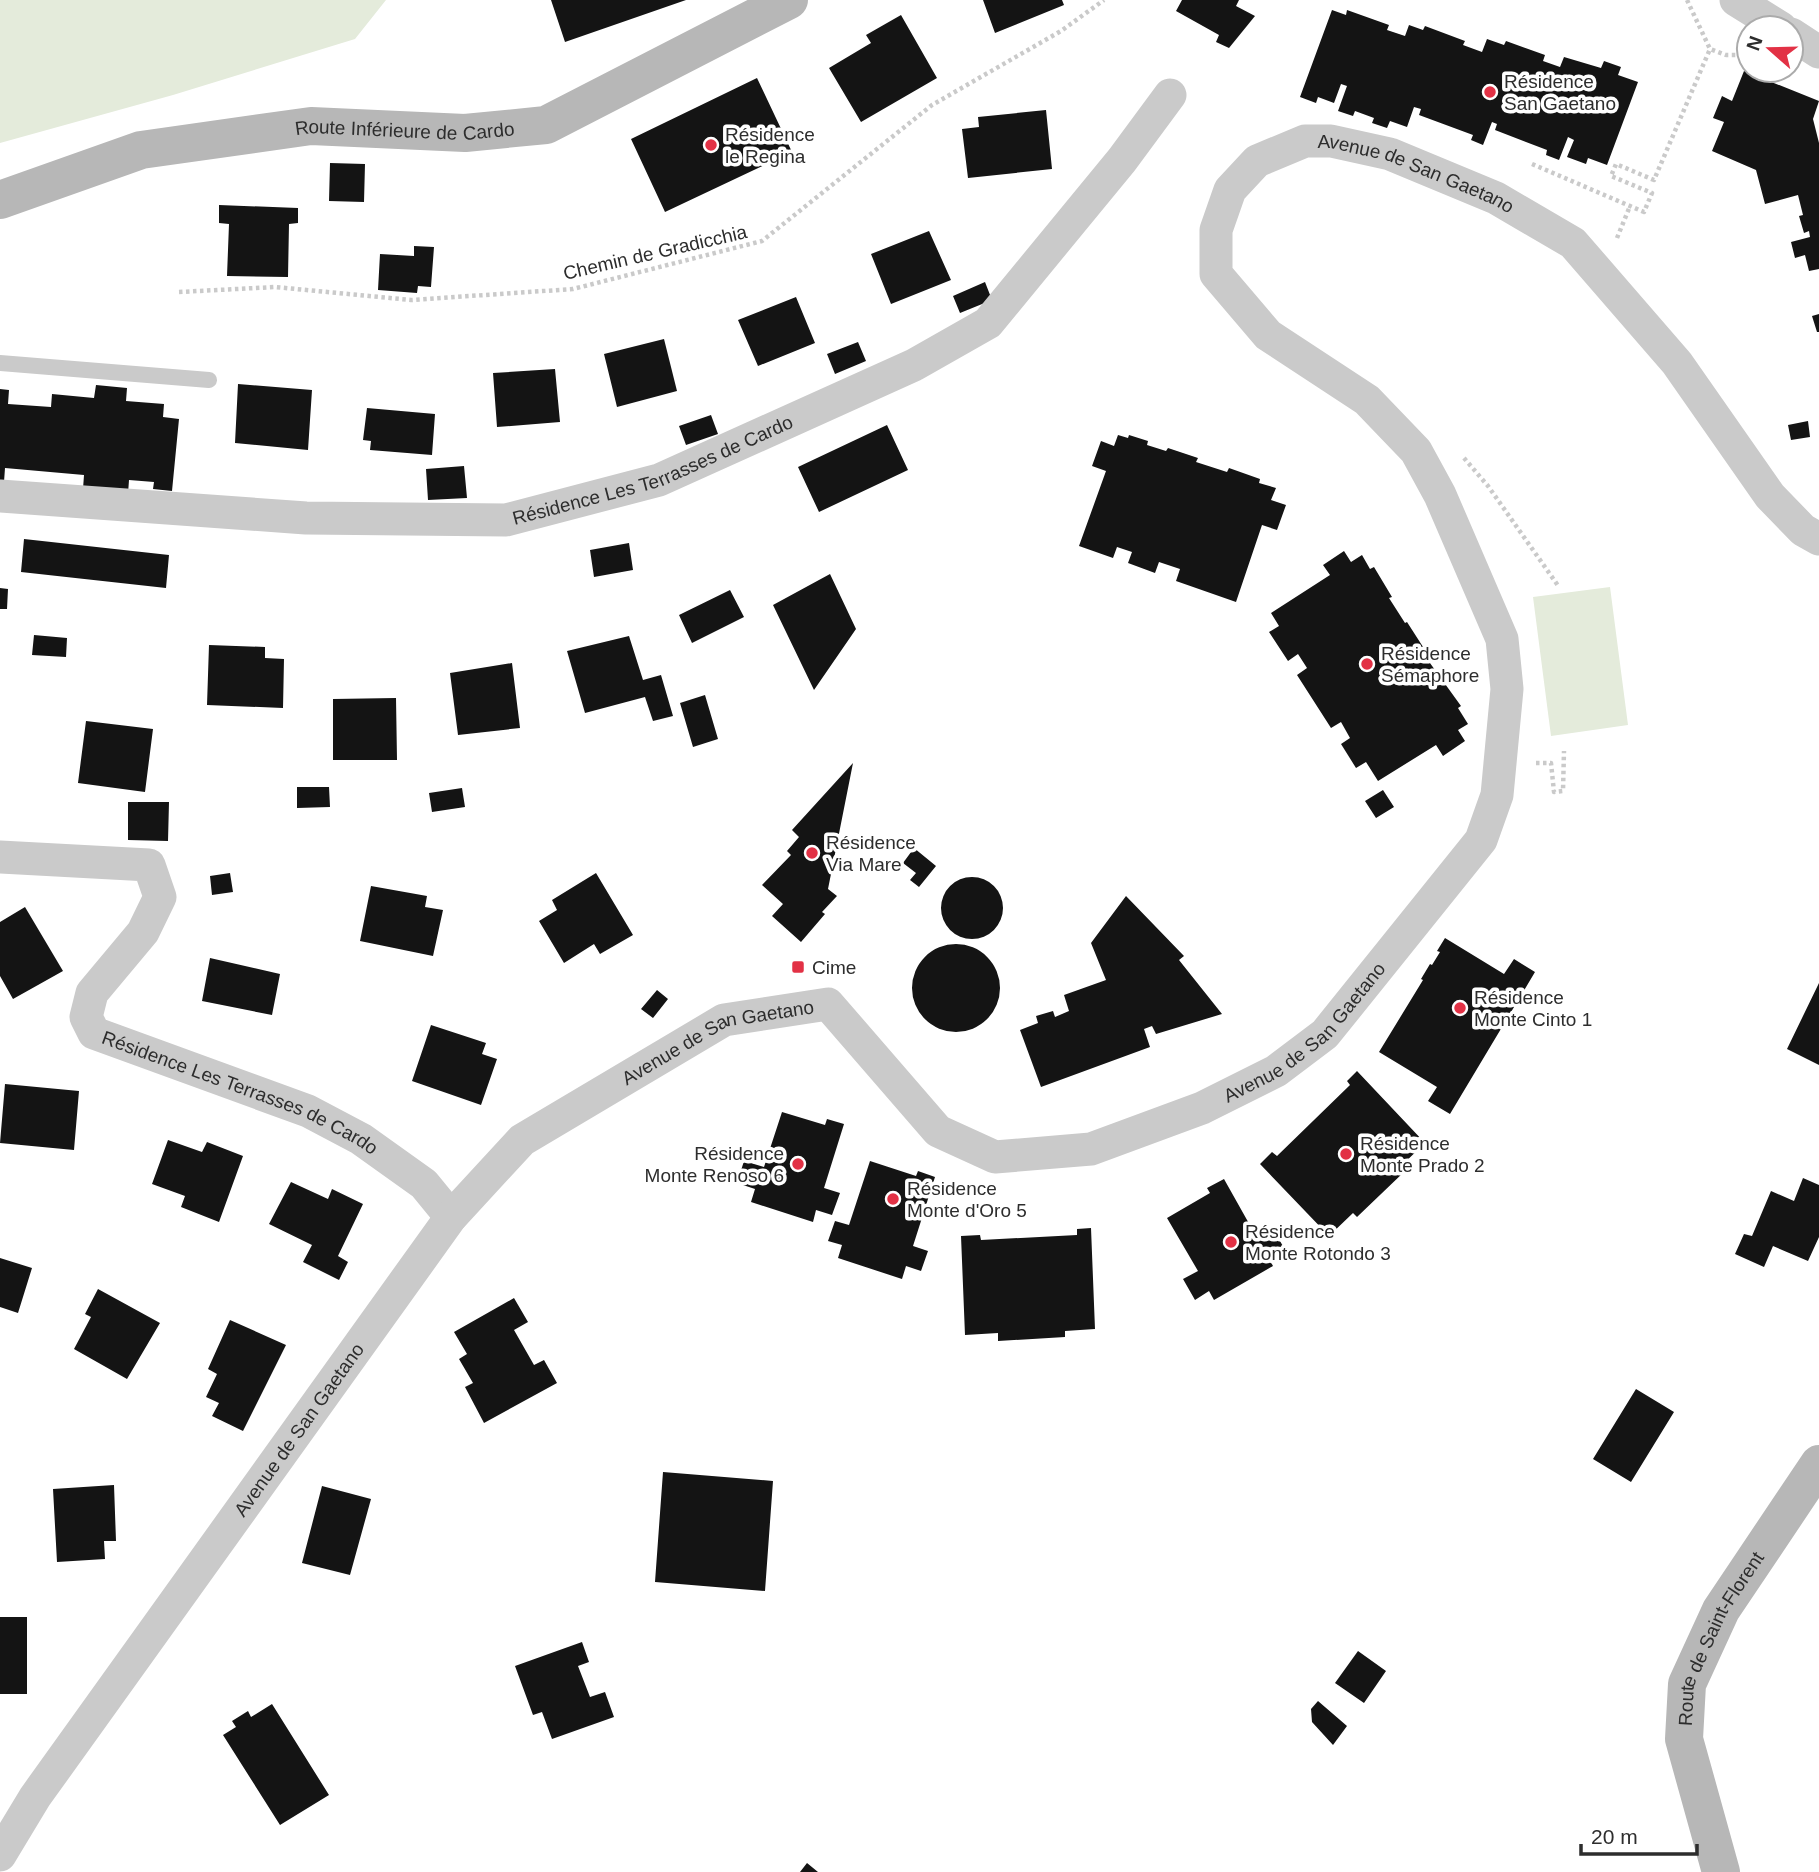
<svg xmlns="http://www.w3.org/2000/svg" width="1819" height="1872" font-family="Helvetica,sans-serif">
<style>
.green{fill:#e4ebdb}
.building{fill:#141414}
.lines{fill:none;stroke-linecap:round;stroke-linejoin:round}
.path{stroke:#cacaca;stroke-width:4.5;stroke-dasharray:3.5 3.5;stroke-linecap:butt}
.lane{stroke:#cacaca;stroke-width:16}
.street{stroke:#cacaca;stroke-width:33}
.secondary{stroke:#b7b7b7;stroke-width:38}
.poi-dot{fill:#e23145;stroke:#fff;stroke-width:2.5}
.labels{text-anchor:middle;stroke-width:7;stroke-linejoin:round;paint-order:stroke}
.poi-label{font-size:19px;fill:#2d2d2d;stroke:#fff;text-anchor:start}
.street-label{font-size:19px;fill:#2d2d2d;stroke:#fff}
</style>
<rect width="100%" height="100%" fill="#fff"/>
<!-- green -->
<path class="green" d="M0,0h386l-31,39 -182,56 -173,48z
M1610,587l18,138 -77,11 -18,-139z"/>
<!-- building -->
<path class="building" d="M551,0h135l-121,42z
M983,0h79l2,5 -69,28z
M1182,0h57l-3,6 19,10 -26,32 -13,-6 3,-7 -43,-24z
M1332,10l14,5 1,-5 42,15 -2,5 18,6 4,-11 14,5 2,-4 40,15 -2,4 19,7 5,-13 17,6 2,-4 39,14 -2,6 17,6 4,-10 37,11 3,-7 17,6 -3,8 20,7 -31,83 -19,-7 -2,6 -19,-7 7,-17 -6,-3 -9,23 -13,-5 1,-5 -52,-20 2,-6 -5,-2 -9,23 -12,-5 2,-5 -54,-20 2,-6 -7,-2 -7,20 -17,-6 -3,7 -15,-5 2,-5 -19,-7 -2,5 -15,-5 9,-25 -6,-2 -7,19 -16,-6 -2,6 -16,-6z
M901,15l36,63 -76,44 -32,-54 42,-25 -5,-8z
M1744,71l75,30 -6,18 6,24v126l-10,2 -4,-16 -10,3 -4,-16 19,-5 -1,-6 -5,2 -5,-17 4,-1 -5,-20 -33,9 -9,-34 -44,-19 12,-29 -11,-4 9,-22 10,5z
M757,78l35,74 -127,60 -34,-73z
M1046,110l6,59 -84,9 -6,-49 17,-2 -1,-10z
M330,163l35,1 -1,38 -35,-1z
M219,205l79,3v15l-9,1 -1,53 -61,-1 2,-52 -10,-1z
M929,231l22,49 -60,24 -20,-50z
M414,246l20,1 -3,40 -13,-1 -1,7 -39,-3 2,-36 34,2z
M985,282l7,18 -32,13 -7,-17z
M796,297l19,46 -57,23 -20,-46z
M1819,314v18h-2l-5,-16z
M664,339l13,52 -60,16 -13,-53z
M858,342l8,19 -31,13 -8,-20z
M555,369l5,53 -63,5 -4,-54z
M238,384l74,6 -4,60 -73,-7z
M96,385l31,3 -1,13 38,3 -1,13 16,2 -7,72 -19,-2 1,-7 -25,-2 -1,14 -45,-5 1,-14 -79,-7 -1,14h-4v-93l9,1 -1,14 43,3 1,-13 42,4z
M367,408l68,6 -3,41 -62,-5 1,-9 -8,-1z
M711,415l7,19 -32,11 -7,-19z
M1808,421l2,16 -19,3 -3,-15z
M887,425l21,45 -89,42 -21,-45z
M1118,435l10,3 1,-3 19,6 -1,4 19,6 2,-3 30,10 -2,4 31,10 2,-4 31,11 -1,4 17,5 -5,12 15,5 -9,25 -15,-5 -26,77 -60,-21 4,-12 -21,-7 -4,11 -27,-10 4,-11 -15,-5 -4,11 -34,-12 27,-75 -14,-5 9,-25 13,5z
M464,466l3,32 -39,2 -2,-31z
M24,539l145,16 -3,33 -145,-16z
M629,543l4,27 -39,7 -4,-27z
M1344,551l7,11 11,-7 8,14 4,-2 18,30 -3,1 16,25 2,-1 18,28 -3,2 39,54 -3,2 10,16 -10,6 7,11 -22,15 -7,-11 -58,36 -12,-19 -10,6 -15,-24 9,-6 -9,-16 -10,6 -34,-53 10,-7 -9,-14 -10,7 -19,-29 10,-6 -8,-13 59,-38 -7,-10z
M830,574l26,55 -42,61 -41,-85z
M0,588l8,1 -1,20h-7z
M730,590l14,27 -52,26 -13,-28z
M34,635l33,3 -1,19 -34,-2z
M629,636l14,44 18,-5 12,41 -20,5 -8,-24 -60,16 -18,-62z
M209,645l56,2v11l19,1 -1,49 -76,-3z
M512,663l8,65 -62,7 -8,-62z
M705,695l13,44 -25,8 -13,-44z
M396,698l1,62h-64v-61z
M86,721l67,8 -8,63 -67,-9z
M853,763l-25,126 9,7 -15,16 3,2 -24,28 -29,-26 11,-12 -21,-19 29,-30 -4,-4 12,-14 -7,-7z
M297,787h32l1,20 -33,1z
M462,788l3,19 -33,5 -3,-19z
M1383,790l11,17 -18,11 -11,-17z
M128,802h41l-1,39 -40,-1z
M914,848l22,18 -17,21 -9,-7 6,-7 -13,-10z
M230,873l3,19 -21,3 -2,-19z
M596,873l37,62 -33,19 -6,-10 -30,19 -25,-42 18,-11 -5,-10z
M941 908a31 31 0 1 1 62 0a31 31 0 1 1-62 0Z
M371,886l56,10 -2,11 18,3 -10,46 -73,-15z
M1126,896l58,60 -5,4 43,54 -66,20 -4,-8 -8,3 6,18 -109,40 -21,-57 18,-7 -2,-7 17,-5 2,6 14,-6 -5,-16 42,-15 -15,-37z
M25,907l38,64 -50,28 -13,-23v-54z
M1445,938l59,36 10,-15 21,13 -85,142 -22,-13 9,-14 -58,-35 44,-72 -2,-1 9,-15 2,1 8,-13 -3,-1z
M912 988a44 44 0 1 1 88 0a44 44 0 1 1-88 0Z
M210,958l70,16 -8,41 -70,-14z
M1819,983v82l-32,-16z
M657,990l11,9 -15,19 -12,-9z
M431,1025l55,18 -4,11 15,5 -16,46 -69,-24z
M1357,1071l68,72 -25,24 4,5 -47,45 -4,-4 -24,23 -69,-72 12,-12 5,4 73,-71 -3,-4z
M5,1084l74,7 -5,59 -74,-7z
M782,1112l43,13 2,-6 17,5 -20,64 16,5 -8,22 -16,-5 -3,12 -62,-20 4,-13 -18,-6 7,-22 20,6z
M168,1140l34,12 5,-10 36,14 -24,66 -38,-15 4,-11 -33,-12z
M870,1161l46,15 2,-5 17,6 -22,69 15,5 -7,20 -15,-5 -4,13 -64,-21 4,-13 -14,-4 7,-20 14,4z
M1803,1178l16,7v52l-11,24 -35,-15 -9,21 -29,-13 9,-20 8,2 19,-45 23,10z
M1224,1179l32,57 16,-9 12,21 -16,9 5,9 -59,34 -5,-9 -14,9 -12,-21 15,-8 -31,-53 43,-25 -3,-5z
M291,1182l37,17 4,-10 31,15 -25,52 10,6 -9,18 -36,-18 9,-17 -43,-21z
M1091,1228l4,101 -30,2v6l-67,4v-8l-33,2 -4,-99 19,-1 1,5 96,-5v-6z
M0,1258l32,10 -14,45 -18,-6z
M98,1289l62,34 -33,56 -53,-30 17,-32 -6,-3z
M514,1298l14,24 -14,8 20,35 10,-5 13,23 -73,40 -19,-36 8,-4 -14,-24 8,-5 -13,-22z
M230,1320l56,25 -43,86 -31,-15 7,-13 -13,-6 11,-23 -9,-5z
M1636,1389l38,23 -43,70 -38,-23z
M663,1472l110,9 -8,110 -110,-9z
M114,1485l2,56h-12l1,18 -48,3 -4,-73z
M322,1486l49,13 -21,76 -48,-12z
M0,1617h27v77h-27z
M582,1642l7,20 -11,4 12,31 15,-5 9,25 -62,22 -10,-27 -9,3 -18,-49z
M1358,1651l28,20 -22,32 -29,-20z
M1318,1701l29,25 -14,19 -21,-23 -1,-13z
M272,1704l57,91 -49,30 -57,-90 13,-8 -4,-6 16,-10 3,6z
M807,1863l11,9h-18z"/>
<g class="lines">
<!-- path -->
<path class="path" d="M1687,0l23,49 16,6h23
M1532,164l112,48 8,-19 -41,-17 5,-12 38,16 56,-131
M1617,238l13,-32
M179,292l96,-5 136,13 162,-11 189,-48 170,-136 129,-74 43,-31
M1464,458l24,28 71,101
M1536,763h15l3,29 9,-1 1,-40"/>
<!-- lane -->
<path class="lane" d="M0,363l209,17"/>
<!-- street -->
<g class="street">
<path d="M1736,0l45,28"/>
<path d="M1791,34l28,18"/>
<path id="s1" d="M0,496l306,22 200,2 153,-40 255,-115 74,-42 134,-163 48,-65"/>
<path id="s2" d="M0,857l149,8 11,32 -17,35 -51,61 -6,24 8,16 214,78 53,28 63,45 27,33"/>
<path id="s3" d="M0,1855l35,-58 416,-580 71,-77 202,-120 104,-16 110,127 57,26 96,-8 111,-41 74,-37 49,-37 156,-194 16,-45 10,-106 -5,-50 -62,-144 -24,-44 -49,-51 -99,-65 -52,-61v-44l14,-40 27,-29 48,-20h26l59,13 106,44 77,45 104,120 93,133 33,34 16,9"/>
</g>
<!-- secondary -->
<g class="secondary">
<path id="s4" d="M0,200l141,-50 170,-24 154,7 81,-8 243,-125"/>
<path id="s5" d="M1721,1872l-37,-133 3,-55 34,-74 98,-146"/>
</g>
</g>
<!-- markers -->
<g class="poi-dot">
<circle cx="1490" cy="92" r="7"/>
<circle cx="711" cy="145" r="7"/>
<circle cx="1367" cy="664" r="7"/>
<circle cx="812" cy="853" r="7"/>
<rect x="791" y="960" width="14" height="14" rx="3.5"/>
<circle cx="1460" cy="1008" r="7"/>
<circle cx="1346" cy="1154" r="7"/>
<circle cx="798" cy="1164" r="7"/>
<circle cx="893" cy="1199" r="7"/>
<circle cx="1231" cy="1242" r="7"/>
</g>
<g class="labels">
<!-- poi labels -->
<g class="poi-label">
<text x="1504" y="88">Résidence<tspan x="1504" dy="22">San Gaetano</tspan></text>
<text x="725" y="141">Résidence<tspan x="725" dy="22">le Regina</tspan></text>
<text x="1381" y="660">Résidence<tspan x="1381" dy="22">Sémaphore</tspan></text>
<text x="826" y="849">Résidence<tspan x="826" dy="22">Via Mare</tspan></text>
<text x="812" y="974">Cime</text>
<text x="1474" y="1004">Résidence<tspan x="1474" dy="22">Monte Cinto 1</tspan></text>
<text x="1360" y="1150">Résidence<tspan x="1360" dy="22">Monte Prado 2</tspan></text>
<text x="784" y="1160" text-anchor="end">Résidence<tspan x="784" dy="22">Monte Renoso 6</tspan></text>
<text x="907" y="1195">Résidence<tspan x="907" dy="22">Monte d'Oro 5</tspan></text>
<text x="1245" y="1238">Résidence<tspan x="1245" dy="22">Monte Rotondo 3</tspan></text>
</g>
<!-- street labels -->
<g class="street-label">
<text dy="7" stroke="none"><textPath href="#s4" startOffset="415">Route Inférieure de Cardo</textPath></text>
<text dy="7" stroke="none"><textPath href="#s3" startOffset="3040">Avenue de San Gaetano</textPath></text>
<text transform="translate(655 252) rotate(-13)" y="7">Chemin de Gradicchia</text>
<text dy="7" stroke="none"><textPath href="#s1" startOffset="662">Résidence Les Terrasses de Cardo</textPath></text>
<text dy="7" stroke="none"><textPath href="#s3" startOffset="1801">Avenue de San Gaetano</textPath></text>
<text dy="7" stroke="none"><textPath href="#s3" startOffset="1108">Avenue de San Gaetano</textPath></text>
<text dy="7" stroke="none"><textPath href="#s2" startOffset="502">Résidence Les Terrasses de Cardo</textPath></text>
<text dy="7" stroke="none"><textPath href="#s3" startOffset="520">Avenue de San Gaetano</textPath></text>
<text dy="7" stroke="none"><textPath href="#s5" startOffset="247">Route de Saint-Florent</textPath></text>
</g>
</g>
<!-- north arrow -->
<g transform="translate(1770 49) rotate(290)"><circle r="33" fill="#ffffff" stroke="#ababab" stroke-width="2"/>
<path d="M0-5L12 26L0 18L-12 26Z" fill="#e23145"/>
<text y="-10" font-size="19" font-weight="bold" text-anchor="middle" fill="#2d2d2d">N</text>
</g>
<!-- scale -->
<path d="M1581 1844v10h116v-10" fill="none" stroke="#2d2d2d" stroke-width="3.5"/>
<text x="1591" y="1844" font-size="21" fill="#2d2d2d" stroke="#ffffff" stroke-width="5" paint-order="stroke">20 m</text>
</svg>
